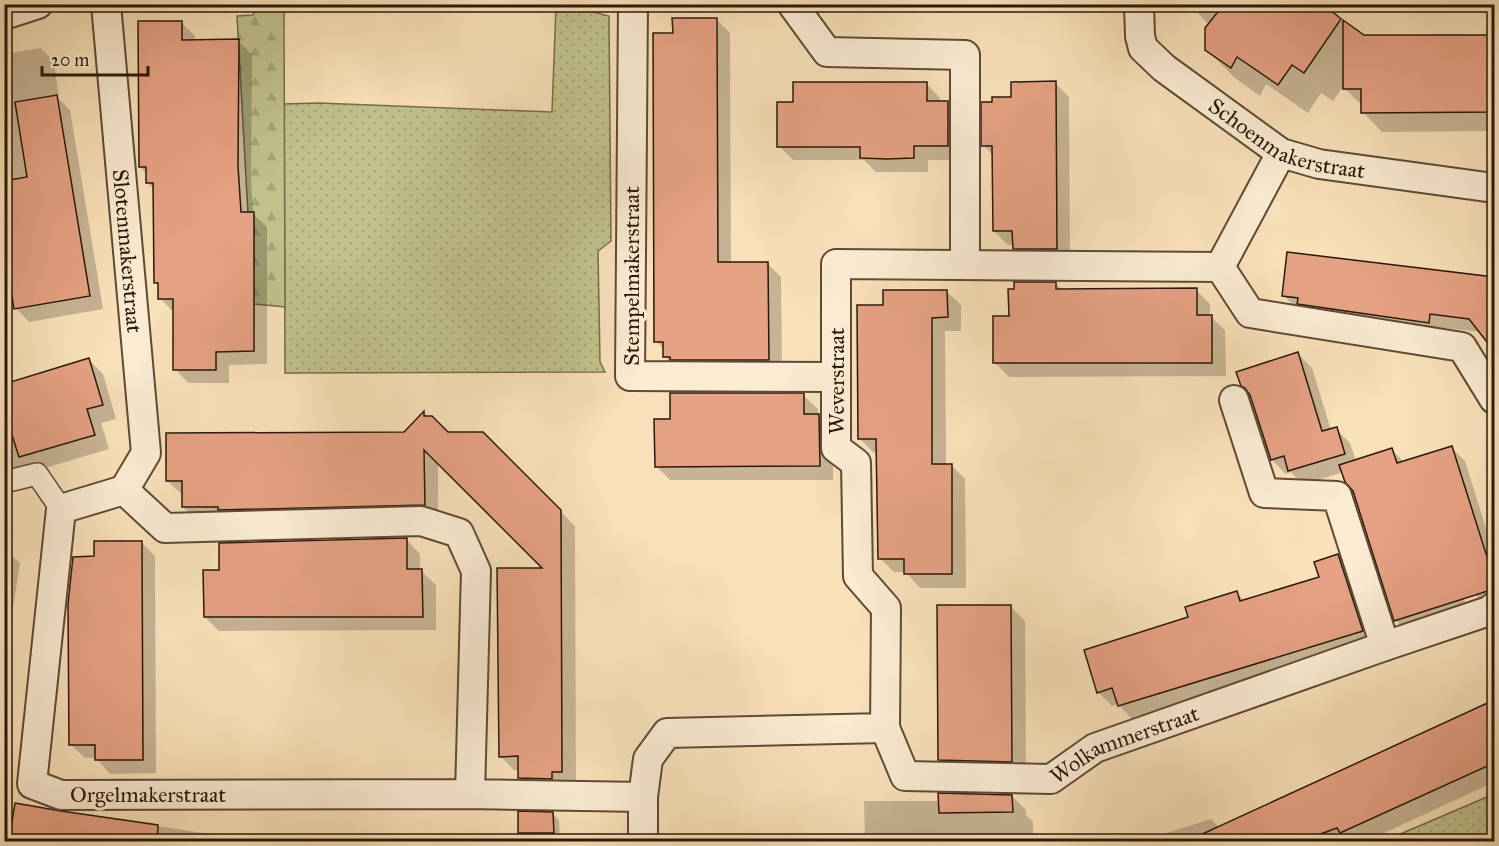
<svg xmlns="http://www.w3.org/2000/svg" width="1499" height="846" font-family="'IM FELL Great Primer',serif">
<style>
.grass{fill:url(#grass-dots);stroke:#766c4b;stroke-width:1.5}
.forest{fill:url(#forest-firs);stroke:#766c4b;stroke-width:1.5}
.shadow{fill:#0003}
.building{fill:#e5a183;stroke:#2b180a;stroke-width:1.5}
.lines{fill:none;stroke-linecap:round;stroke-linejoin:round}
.pedestrian-casing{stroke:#5e4a36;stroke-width:24}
.minor-casing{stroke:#5e4a36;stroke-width:32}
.pedestrian{stroke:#faebd2;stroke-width:21}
.minor{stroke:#faebd2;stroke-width:28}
.labels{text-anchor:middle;stroke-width:6;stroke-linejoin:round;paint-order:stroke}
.street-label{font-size:22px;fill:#2b180a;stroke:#faebd2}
</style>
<defs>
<pattern id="grass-dots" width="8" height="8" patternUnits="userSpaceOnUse" patternTransform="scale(1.5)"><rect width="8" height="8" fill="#c0c18c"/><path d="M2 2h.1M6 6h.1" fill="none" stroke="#a5a577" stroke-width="1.8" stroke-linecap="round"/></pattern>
<pattern id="forest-firs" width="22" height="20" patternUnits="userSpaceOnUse" patternTransform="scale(1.5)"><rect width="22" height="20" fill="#c0c18c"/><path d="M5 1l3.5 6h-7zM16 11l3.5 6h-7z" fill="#a5a577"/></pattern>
</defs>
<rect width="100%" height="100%" fill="#f8e0b9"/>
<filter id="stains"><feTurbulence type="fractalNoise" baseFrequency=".00333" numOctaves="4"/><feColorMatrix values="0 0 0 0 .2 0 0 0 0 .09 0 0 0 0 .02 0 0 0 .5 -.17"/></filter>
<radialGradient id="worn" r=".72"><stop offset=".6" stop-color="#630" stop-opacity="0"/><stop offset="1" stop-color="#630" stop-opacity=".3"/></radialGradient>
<!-- grass -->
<path class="grass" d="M556,5h9l44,11 2,225 -13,10 2,111 5,10 -320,1 -1,-269 35,-1 233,9z
M1494,794v47h-110z"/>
<!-- forest -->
<path class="forest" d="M257,5h27l1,302 -32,-3 -16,-288 16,-1z"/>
<!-- shadow -->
<path class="shadow" d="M1190,4h129l45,33h130v94l-112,1 -19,-20v-6l-20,-19 -10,14 -12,-8 -13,20 -42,-29 -6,12 -25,-18 -29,-29 1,-26z
M716,19l14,14 1,230h36l14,14 1,96 -103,-3 -14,-13v-7l-9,-9 18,-306z
M181,22l14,14v5h43l14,13 -1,126 2,34 14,13v137l-38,1v18h-41l-13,-14 -2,-57 -13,-14v-11l-5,-5v-92l-8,-7v-9l-7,-7z
M41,48l13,14 5,37 11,11 33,199 -74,13 -13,-14 -12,-71v-183z
M926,83l14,15v5h8l14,14v43h-34v12h-52l-12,-12h-71l-14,-14 15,-43z
M1055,83l14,14 1,166 -42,-1 -14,-14v-3h-6l-14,-14v-75l-11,-11 10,-41z
M1289,253l205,25v71l-13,-17 -37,-4 -1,9 -145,-27 -14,-14z
M1056,284l6,6h134l14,14v12l15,14 1,46 -217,1 -14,-14 15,-46z
M946,291l15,14v26h-16l1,134h5l14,14 1,109h-46l-14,-16h-12l-14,-14 -2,-105h-4l-14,-14 25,-132z
M1298,354l14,14 19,62 5,-1 14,14 6,18 36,-11 12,12 48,-14 13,13 29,93v54l-5,2 -23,-26 -7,4 12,27 -62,19 -13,-14 -42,-130 -11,-18 -40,13 -12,-13 -5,2 -14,-14z
M89,360l14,14 13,45 -15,4 8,26 -105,31v-106l11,8z
M803,395l15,14v7l15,14v50h-163l-14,-14 15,-45z
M424,413l24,21 34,-1 93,93 1,259 -43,7 -14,-14v-8h-5l-14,-14 46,-187 -108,-108v58l-241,2 -14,-14v-12l-16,-14 238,-47z
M406,539l14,15v16l16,15v45l-217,1 -14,-14 15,-46z
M141,542l14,14 1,217 -46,1 -14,-16h-11l-15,-14 26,-186z
M4,549l16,14 -16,102z
M1338,556l14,14 24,75 -243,75 -15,-16 -6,2 -14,-14 92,-74 47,-25 8,8 75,-23z
M1011,607l14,14 1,154 -72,-1 -15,-14z
M1494,701v81l-129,60h-227l73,-23 8,8z
M1012,796l14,14v5l7,7v20h-352v-4h184l-1,-37h76z
M71,813l192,29h-252z
M552,813l7,7 1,19 -34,1 -7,-7z"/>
<!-- building -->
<path class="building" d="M1224,4h99l18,15 -37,54 -12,-8 -14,20 -41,-28 -6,11 -26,-18v-22z
M672,18h45l1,244h50l1,98h-99v-3h-7v-15h-9l-1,-309h20z
M1343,20l21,15h130v77l-133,1v-24h-18z
M138,21h44v19l57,-1 -1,127 3,46h13v139l-38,1v18h-43v-71h-15v-16h-4l-1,-100h-7v-16h-7z
M1056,81l1,168h-44l-1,-18h-19l-1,-85h-11v-44h11v-5h19v-15z
M793,82h134v19h21v45h-34v12l-27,1 -27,-1v-11h-83v-45h16z
M57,95l33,201 -76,13 -10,-62v-66l23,-4 -12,-75z
M1287,252l207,25v74l-25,-32 -39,-5 -1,9 -132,-19 1,-6 -16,-2z
M1014,282h42v7l141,-1v27h15v48h-219v-47h16l-1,-27h6z
M883,290h64l1,27 -16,1v146h20v110h-48v-15h-26l-2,-120h-18l-1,-134h26z
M1298,352l24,79 15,-4 8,27 -57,17 -4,-15 -13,4 -21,-65 -5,-7 -4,-2 -5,-14z
M89,358l14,47 -16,4 8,26 -76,22 -8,-25 -7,2v-50z
M670,393h134v21h15l1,52 -165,1 -1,-48h16z
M424,411v5h8l16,16h35l78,78 1,262h-10v7l-34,-1v-22l-19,1 -2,-189h45l-118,-118 1,55 -207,5v-3h-36v-26h-16v-48l238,-1z
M1452,446l42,133v10l-100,32 -41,-130 -8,-9 -6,-17 53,-17 5,15z
M407,538v31h15l1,48h-219l-1,-47h16v-27z
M94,541h48l1,219h-48v-15h-26l-1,-141 5,-47 21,-1z
M1338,554l25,77 -245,75 -6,-18 -15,5 -13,-43 104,-33 -3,-10 52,-16 3,10 79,-24 -5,-15z
M937,605h74l1,157 -74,-2z
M1494,700v63l-154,70 -3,-5 -38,14h-114z
M938,793l74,2 1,17 -74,1z
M15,803l46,8 97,14 -1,17h-148z
M518,811l35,1 1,21h-36z"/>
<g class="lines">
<!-- pedestrian casing -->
<g class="pedestrian-casing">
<path id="pedestrian" d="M4,482l33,-8 24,35"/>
</g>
<!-- minor casing -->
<g class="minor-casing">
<g id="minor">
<path id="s1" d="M106,4l40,449 -22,37"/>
<path d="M633,4l-3,372 206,1"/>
<path d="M792,4l35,48 138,3v210"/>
<path id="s2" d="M1139,4l1,32 3,12 21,20 117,85 38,11 175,24"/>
<path d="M4,15l34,-11"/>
<path d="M1220,267l30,46 212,34 32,52"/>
<path d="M1234,400l30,93 73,3 48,150"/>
<path id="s3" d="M885,728l20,48 146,3 44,-31 290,-102 104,-35 5,-4"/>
<path d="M470,794l-409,1 -29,-11 29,-275 63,-19 41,38 256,-7 38,12 17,38 -6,223 173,3"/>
<path d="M643,842v-45l5,-38 19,-26 218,-5 1,-120 -28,-32 -2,-113 -20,-15v-184l384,3 61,-114"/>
</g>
</g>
<!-- pedestrian -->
<use href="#pedestrian" class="pedestrian"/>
<!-- minor -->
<use href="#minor" class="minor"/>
</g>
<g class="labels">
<!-- street labels -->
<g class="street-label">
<text dy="8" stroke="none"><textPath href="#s2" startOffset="218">Schoenmakerstraat</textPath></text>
<text dy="8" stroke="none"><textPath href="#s1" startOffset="248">Slotenmakerstraat</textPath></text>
<text transform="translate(631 276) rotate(-90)" y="8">Stempelmakerstraat</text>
<text transform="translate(836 381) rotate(-90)" y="8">Weverstraat</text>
<text dy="8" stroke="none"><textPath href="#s3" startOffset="280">Wolkammerstraat</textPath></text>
<text x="148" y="802">Orgelmakerstraat</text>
</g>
</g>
<!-- margin -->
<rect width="1499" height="846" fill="none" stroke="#f8e0b9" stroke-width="24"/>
<rect x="6" y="6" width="1487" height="834" fill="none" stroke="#2b180a" stroke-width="3"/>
<rect x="12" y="12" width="1475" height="822" fill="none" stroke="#2b180a" stroke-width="1.5"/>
<!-- scale -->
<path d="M42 66v9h106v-9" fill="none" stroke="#2b180a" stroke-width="3"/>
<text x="51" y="66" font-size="18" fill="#2b180a" stroke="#faebd2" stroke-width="4.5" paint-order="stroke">20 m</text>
<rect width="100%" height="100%" filter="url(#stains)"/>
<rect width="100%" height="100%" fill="url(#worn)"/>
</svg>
